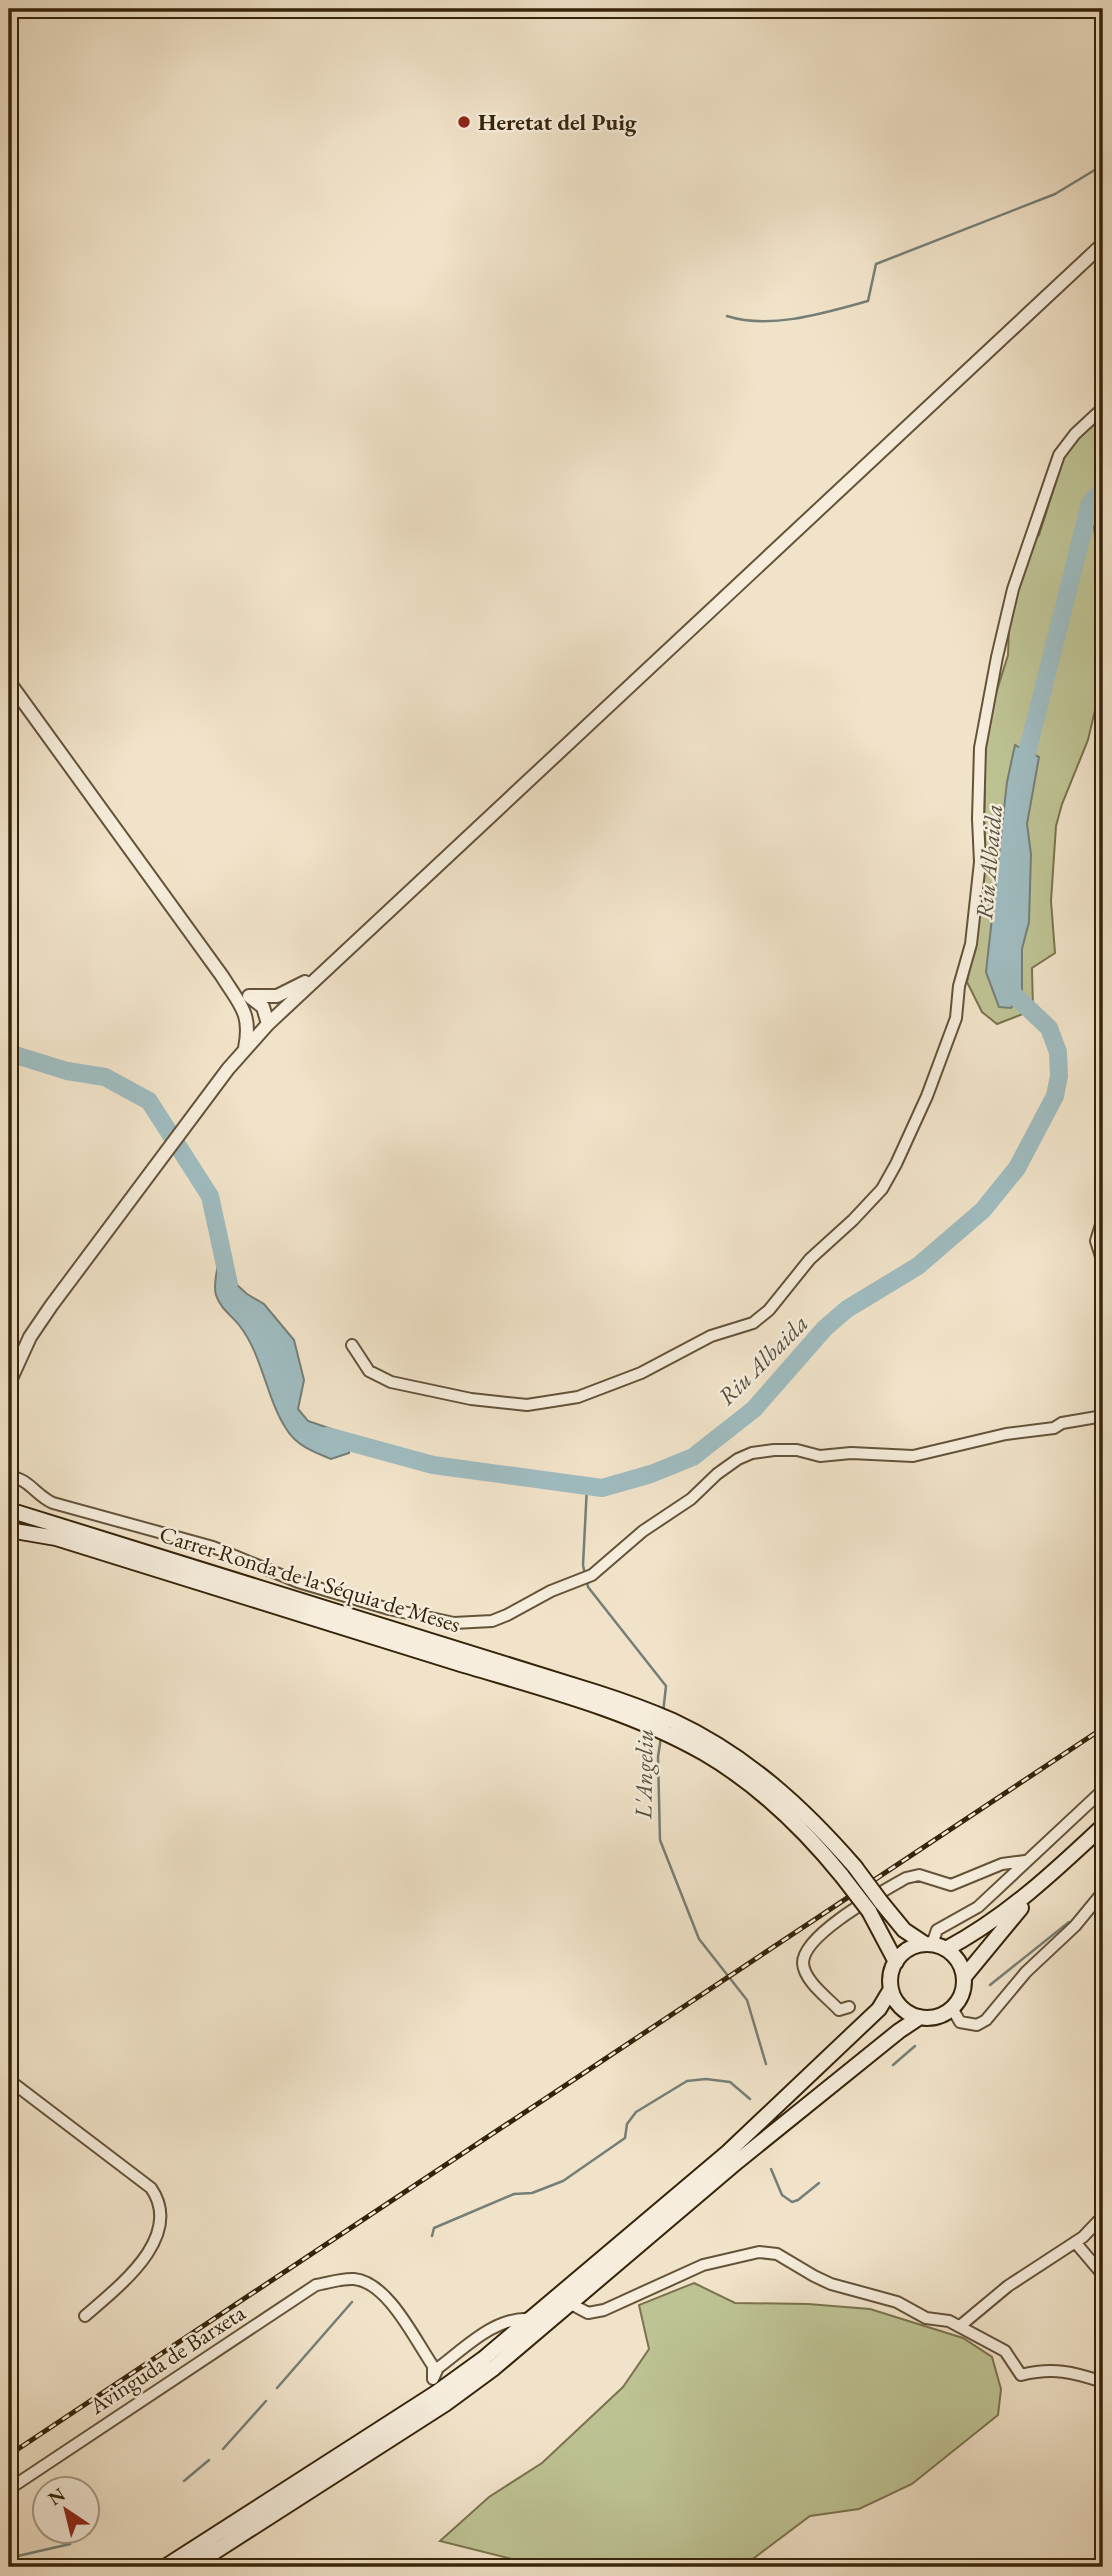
<svg xmlns="http://www.w3.org/2000/svg" width="1112" height="2576" font-family="'EB Garamond',serif">
<style>
.green{fill:#bec394;stroke:#7a734e;stroke-width:2}
.water{fill:#9fbcc0;stroke:#757f77;stroke-width:2}
.lines{fill:none;stroke-linecap:round;stroke-linejoin:round}
.stream{stroke:#757f77;stroke-width:2.5}
.river{stroke:#9fbcc0;stroke-width:18}
.minor-casing{stroke:#645339;stroke-width:14}
.tertiary-casing{stroke:#645339;stroke-width:16}
.secondary-casing{stroke:#352309;stroke-width:18}
.minor{stroke:#f6eddc;stroke-width:10}
.tertiary{stroke:#f6eddc;stroke-width:12}
.secondary{stroke:#f6eddc;stroke-width:14}
.rail-casing{stroke:#352309;stroke-width:5}
.rail{stroke:#f6eddc;stroke-width:2.5;stroke-dasharray:8;stroke-linecap:butt}
.secondary-bridge-casing{stroke:#352309;stroke-width:18;stroke-linecap:butt}
.secondary-bridge{stroke:#f6eddc;stroke-width:14}
.poi-dot{fill:#8f2418;stroke:#f6eddc;stroke-width:2.5}
.labels{text-anchor:middle;stroke-width:5;stroke-linejoin:round;paint-order:stroke}
.poi-label{font-size:23px;font-weight:bold;fill:#352309;stroke:#f6eddc;text-anchor:start}
.street-label{font-size:23px;fill:#352309;stroke:#f6eddc}
.water-label{font-size:24px;font-style:italic;fill:#555140;stroke:#f6eddc}
</style>
<rect width="100%" height="100%" fill="#f1e3c9"/>
<filter id="stains"><feTurbulence type="fractalNoise" baseFrequency=".00286" numOctaves="4"/><feColorMatrix values="0 0 0 0 .2 0 0 0 0 .09 0 0 0 0 .02 0 0 0 .5 -.17"/></filter>
<radialGradient id="worn" r=".72"><stop offset=".6" stop-color="#630" stop-opacity="0"/><stop offset="1" stop-color="#630" stop-opacity=".3"/></radialGradient>
<!-- green -->
<path class="green" d="M1103,413v86l-2,1 -7,26 3,31h6v119l-15,64 -26,64 -6,22 -5,75 4,52 -23,15 1,42 -36,14 -15,-12 -15,-30 12,-62 5,-44 1,-133 7,-37 16,-51 1,-27 15,-61 9,-25 6,-7 25,-78 12,-17z
M694,2283l41,20 73,1 62,5 93,29 29,19 9,32 -3,26 -86,69 -53,25 -49,7 -68,51h-227l-3,-8 -72,-18 49,-44 53,-34 81,-76 26,-38 -10,-44z"/>
<!-- water -->
<path class="water" d="M1015,745l24,12 -12,67 4,30 -2,68 -7,27v46l-11,13 -12,-1 -13,-35 21,-190z
M224,1261l5,1 7,22 11,10 17,10 30,36 10,40 -6,29 10,12 41,14v18l-18,6c-17,-7 -34,-13 -44,-29 -21,-31 -24,-75 -48,-105 -8,-10 -19,-17 -23,-30 -3,-9 1,-23 2,-32z"/>
<g class="lines">
<!-- stream -->
<path class="stream" d="M727,316c43,14 98,-3 141,-15l8,-37 179,-70 48,-29
M585,1575l-2,-10 4,-79
M587,1582l1,5 78,99 -3,27
M661,1737l-3,20 2,83 39,99 48,61 19,64
M1095,1909l8,-6
M990,1985l79,-63
M893,2065l22,-19
M771,2169l11,26 10,7 6,-2 21,-17
M432,2236l2,-8 80,-34 18,-1 31,-12 62,-43 2,-14 9,-12 51,-31 19,-2 24,3 20,17
M277,2388l75,-86
M223,2449l43,-48
M184,2481l25,-21
M9,2558l61,-14"/>
<!-- river -->
<path class="river" d="M1022,773l68,-270 13,-14
M9,1053l58,18 38,6 44,24 61,95 19,88
M327,1436l106,29 169,23 49,-14 42,-17 61,-48 71,-81 22,-19 71,-43 65,-56 34,-42 38,-72 4,-20 -1,-24 -9,-24 -39,-37 -3,-9"/>
<!-- minor casing -->
<g class="minor-casing">
<path id="minor" d="M1103,1218l-7,23 7,22
M352,1345l17,26 22,11 80,17 56,6 51,-8 63,-24 70,-37 42,-13 16,-13 41,-51 43,-39 29,-31 14,-25 31,-68 29,-78 3,-32 12,-42 9,-82 -2,-43 2,-71 17,-91 16,-68 46,-134 16,-21 28,-26
M9,1477c19,0 27,19 44,26l160,44 85,35 91,27 65,14 38,-2 15,-6 44,-24 41,-16 51,-44 48,-32 26,-25 21,-15 14,-6 22,-3h23l23,6 31,-3 62,3 93,-22 48,-6 8,-5 41,-7
M932,1944l5,-14 41,-23 125,-117
M849,2007l-10,3c-11,-12 -35,-29 -36,-47 0,-29 79,-71 103,-85l13,-3 32,10 51,-21 23,-3
M952,2008l8,14 17,3 9,-5 40,-48 49,-46 28,-34
M9,2080l142,108c34,49 -33,99 -66,128
M1075,2242l28,33
M571,2304l17,9 16,-3 99,-45 56,-13 18,2 37,22 17,8 66,18 29,16 23,3 56,30 16,24c32,-8 52,-3 82,7
M960,2326l48,-40 75,-49 20,-21
M433,2379l5,-11c27,-20 57,-52 93,-49
M9,2489l307,-204c12,-2 26,-7 38,-6 34,3 61,61 79,87v13"/>
</g>
<!-- tertiary casing -->
<g class="tertiary-casing">
<path id="tertiary" d="M9,682l213,294c18,29 30,37 23,72
M249,996h28l28,-14
M250,997l13,10 5,17
M9,1383l21,-46 21,-31 177,-237 40,-45 835,-780"/>
</g>
<!-- secondary casing -->
<g class="secondary-casing">
<path id="secondary" d="M9,1510l589,183c25,8 50,17 75,28 73,34 130,86 182,146
M9,1530l47,8c132,41 263,82 395,123 85,26 176,48 253,92 55,32 99,75 138,123
M881,1902l23,28 21,14
M869,1911l27,51
M890 1981a37 37 0 1 1 74 0a37 37 0 1 1-74 0Z
M946,1949c60,-32 108,-77 157,-123
M964,1977l57,-69
M165,2567l271,-174 47,-34 245,-207 151,-143 12,-20
M191,2567l254,-163 49,-36 244,-207 161,-130 21,-14"/>
</g>
<!-- minor -->
<use href="#minor" class="minor"/>
<!-- tertiary -->
<use href="#tertiary" class="tertiary"/>
<!-- secondary -->
<use href="#secondary" class="secondary"/>
<!-- rail casing -->
<g class="rail-casing">
<path id="rail" d="M9,2455l1094,-727"/>
</g>
<!-- rail -->
<use href="#rail" class="rail"/>
<!-- secondary-bridge casing -->
<g class="secondary-bridge-casing">
<path id="secondary-bridge" d="M855,1867l26,35
M842,1876l27,35"/>
</g>
<!-- secondary-bridge -->
<use href="#secondary-bridge" class="secondary-bridge"/>
</g>
<!-- markers -->
<circle class="poi-dot" cx="464" cy="122" r="7"/>
<g class="labels">
<!-- poi labels -->
<g class="poi-label">
<text x="478" y="130">Heretat del Puig</text>
</g>
<!-- street labels -->
<g class="street-label">
<text transform="translate(310 1579) rotate(17)" y="8">Carrer Ronda de la Séquia de Meses</text>
<text transform="translate(167 2359) rotate(-33)" y="8">Avinguda de Barxeta</text>
</g>
<!-- water labels -->
<g class="water-label">
<text transform="translate(989 862) rotate(-85)" y="8">Riu Albaida</text>
<text transform="translate(763 1360) rotate(-45)" y="8">Riu Albaida</text>
<text transform="translate(644 1774) rotate(-89)" y="8">L'Angeliu</text>
</g>
</g>
<!-- margin -->
<rect width="1112" height="2576" fill="none" stroke="#f1e3c9" stroke-width="35"/>
<rect x="10" y="10" width="1091" height="2555" fill="none" stroke="#352309" stroke-width="3.5"/>
<rect x="18" y="18" width="1077" height="2541" fill="none" stroke="#352309" stroke-width="2"/>
<!-- north arrow -->
<g transform="translate(66 2510) rotate(325)"><circle r="33" fill="#f6eddc" stroke="#a99c88" stroke-width="2"/>
<path d="M0-5L12 26L0 18L-12 26Z" fill="#8f2418"/>
<text y="-10" font-size="19" font-weight="bold" text-anchor="middle" fill="#352309">N</text>
</g>
<rect width="100%" height="100%" filter="url(#stains)"/>
<rect width="100%" height="100%" fill="url(#worn)"/>
</svg>
